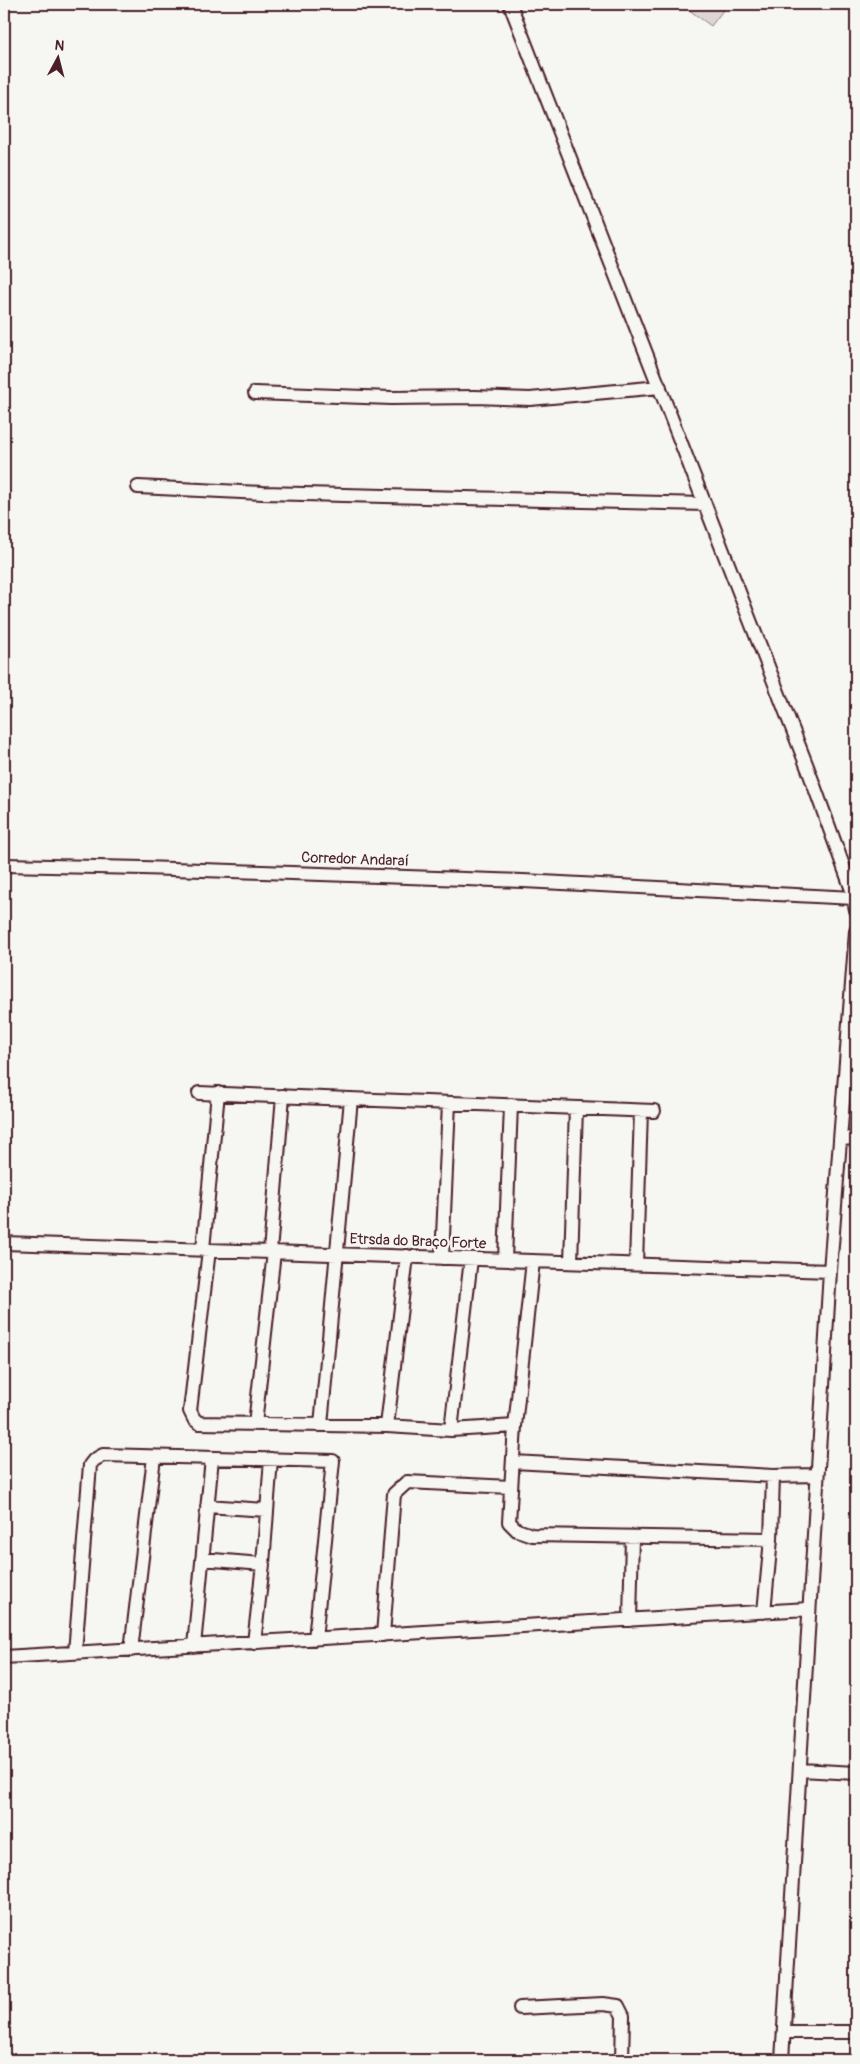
<svg xmlns="http://www.w3.org/2000/svg" width="860" height="2064" font-family="Pangolin,sans-serif">
<style>
.green{fill:#ddd6d5;stroke:#947a80}
.lines{fill:none;stroke-linecap:round;stroke-linejoin:round}
.minor-casing{stroke:#4a1f2b;stroke-width:16}
.minor{stroke:#f6f6f2;stroke-width:12}
.labels{text-anchor:middle;stroke-width:5;stroke-linejoin:round;paint-order:stroke}
.street-label{font-size:15px;fill:#4a1f2b;stroke:#f6f6f2}
</style>
<rect width="100%" height="100%" fill="#f6f6f2"/>
<filter id="ink" filterUnits="userSpaceOnUse"><feTurbulence type="fractalNoise" baseFrequency=".02" numOctaves="2"/><feDisplacementMap in="SourceGraphic" scale="10" xChannelSelector="R" yChannelSelector="G"/><feConvolveMatrix kernelMatrix="1 2 1 2 8 2 1 2 1" color-interpolation-filters="sRGB"/></filter>
<g filter="url(#ink)">
<!-- green -->
<path class="green" d="M681,4h44l2,1 -16,21z"/>
<g class="lines">
<!-- minor casing -->
<g class="minor-casing">
<path id="minor" d="M510,4l298,765 44,121 4,20
M255,393l136,5 84,-1 55,2 130,-12
M138,487l125,6 442,11
M4,865l139,3 380,13 331,17
M199,1093l455,18
M840,1139l16,-1
M4,1243l826,28
M203,1249l15,-156
M209,1250l-19,161 4,8 5,4 188,3 64,4 64,-4 18,-165
M270,1252l13,-156
M442,1258l7,-155
M505,1260l6,-155
M571,1262l5,-154
M636,1264l5,-153
M255,1424l19,-172
M321,1425l30,-326
M387,1426l20,-170
M515,1426l-6,96 8,8 15,5 239,4
M451,1430l20,-171
M513,1462l260,14 44,-1
M207,1506l59,4
M202,1559l61,5
M764,1612l7,-73 2,-63
M630,1620l2,-83
M383,1635l11,-141 13,-12 104,5
M254,1643l9,-79 8,-105
M194,1646l18,-188
M131,1650l23,-193
M75,1653l15,-188 4,-5 9,-5 230,6 -18,178
M4,1657l804,-48
M800,1770l56,3
M520,2008l83,-4 15,2 5,10 -1,44
M784,2032h72
M782,2060l48,-789 26,-340"/>
</g>
<!-- minor -->
<use href="#minor" class="minor"/>
</g>
</g>
<g class="labels">
<!-- street labels -->
<g class="street-label">
<text transform="translate(355 859) rotate(2)" y="5">Corredor Andaraí</text>
<text transform="translate(418 1241) rotate(2)" y="5">Etrsda do Braço Forte</text>
</g>
</g>
<!-- margin -->
<rect width="860" height="2064" fill="none" stroke="#f6f6f2" stroke-width="20"/>
<rect x="10" y="10" width="840" height="2044" fill="none" stroke="#4a1f2b" stroke-width="2" filter="url(#ink)"/>
<!-- north arrow -->
<g transform="translate(58 58) rotate(7)" stroke="#f6f6f2" stroke-width="4" paint-order="stroke">
<path d="M0-4L9 19L0 12L-9 19Z" fill="#4a1f2b"/>
<text y="-8" font-size="14" font-weight="bold" text-anchor="middle" fill="#4a1f2b">N</text>
</g>
</svg>
